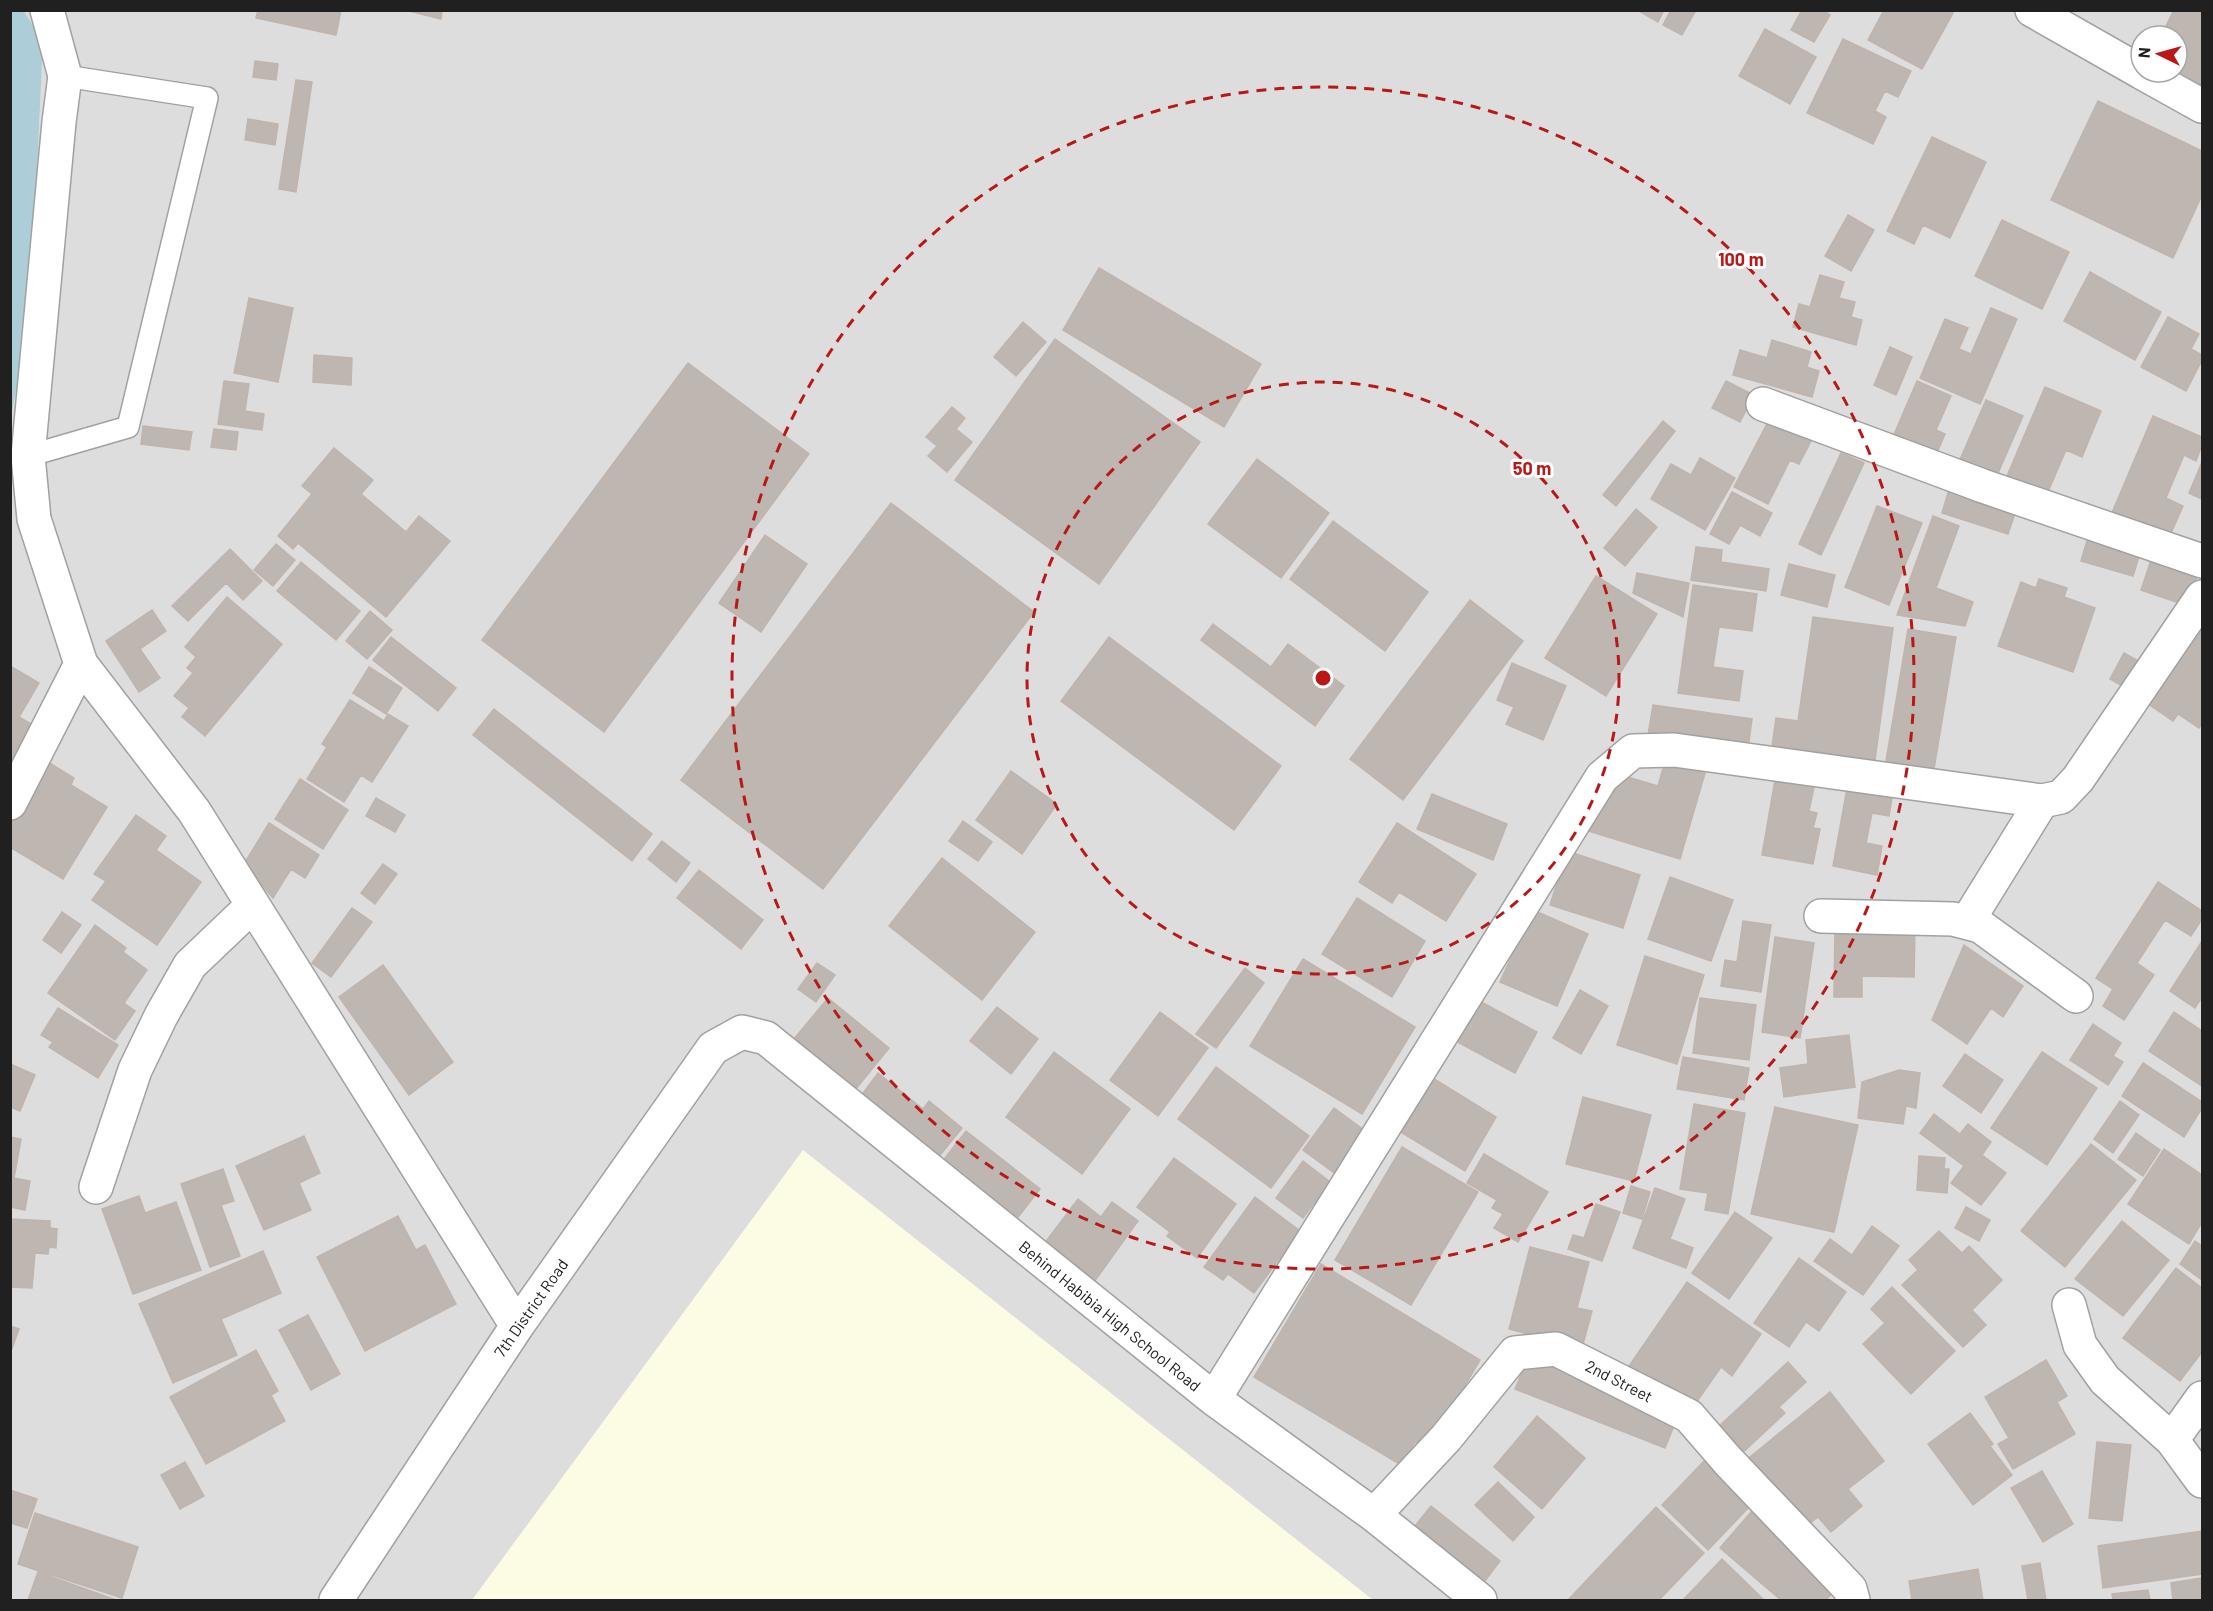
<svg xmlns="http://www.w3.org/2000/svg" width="2213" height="1611" font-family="Barlow,sans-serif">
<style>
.residential{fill:#dedddd;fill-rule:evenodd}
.education{fill:#fcfce4}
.water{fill:#adced8}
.building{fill:#bdb6b1;stroke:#c0b4ac;stroke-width:1.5}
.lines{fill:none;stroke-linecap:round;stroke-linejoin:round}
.service-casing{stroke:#a1a1a1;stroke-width:24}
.minor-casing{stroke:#a1a1a1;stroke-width:36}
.tertiary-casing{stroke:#a1a1a1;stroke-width:36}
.service{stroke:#fff;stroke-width:21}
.minor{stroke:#fff;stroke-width:33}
.tertiary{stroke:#fff;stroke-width:33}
.ring{fill:none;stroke:#b91817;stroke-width:3;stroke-dasharray:10 8}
.labels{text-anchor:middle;stroke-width:6;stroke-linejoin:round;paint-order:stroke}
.street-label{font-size:16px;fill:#202020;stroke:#fff}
.centre{fill:#b91817;stroke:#fff;stroke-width:3}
.ring-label{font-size:18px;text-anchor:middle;font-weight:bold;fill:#b91817;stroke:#fff;stroke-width:6;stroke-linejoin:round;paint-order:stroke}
</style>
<rect width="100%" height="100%" fill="#efede8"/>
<!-- residential -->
<path class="residential" d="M23,11h2179v1589h-2191l-1,-1185 27,-242 6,-132zM2141,36h36v36h-36z"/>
<!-- education -->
<path class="education" d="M803,1150l570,450h-901z"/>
<!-- water -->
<path class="water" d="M23,10l20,31 -6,132 -14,185 -12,57 -1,-404z"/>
<!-- building -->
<path class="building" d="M258,10h83l-5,25 -80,-17z
M405,10h37l-1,9z
M1637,10h27l-6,12z
M1671,10h25l-14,25 -19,-10z
M1802,10h21l7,5 -16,27 -23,-12z
M1884,10h65l4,3 -31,56 -54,-29z
M2174,10h28v76l-30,-14h5v-36h-16z
M1765,29l51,28 -26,47 -51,-28z
M1843,39l68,32 -13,26 -13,-6 -10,20 11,6 -13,27 -66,-31z
M255,61l23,3 -2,16 -23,-3z
M296,80l16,2 -16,110 -17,-3z
M2098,101l104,50v44l-29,63 -122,-58z
M248,119l30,5 -3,21 -30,-5z
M1932,137l54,25 -36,76 -27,-13 -9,19 -27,-13z
M1848,215l26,15 -23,41 -26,-15z
M2002,220l67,32 -27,57 -67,-33z
M1099,268l162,96 -37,63 -161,-97z
M2090,272l71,40 -26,48 -71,-39z
M1820,275l24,7 -5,16 16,4 -4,15 11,3 -6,25 -63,-18 6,-23 11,3z
M249,298l44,10 -15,74 -44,-9z
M1991,308l26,11 -37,85 -60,-26 25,-59 23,9 -9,21 12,5z
M2168,317l31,17 -8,15 11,6v5l-16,31 -45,-24z
M1023,322l23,20 -30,34 -22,-19z
M1055,339l145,103 -101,142 -144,-104z
M1772,340l39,12 -4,15 12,4 -7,26 -79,-22 7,-25 27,8z
M1890,347l22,10 -16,38 -22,-10z
M314,355l38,3 -1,27 -38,-3z
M688,363l121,91 -205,278 -122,-92z
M224,381l25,3 -4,27 19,3 -2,16 -44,-6z
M1726,381l28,14 -14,27 -28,-14z
M1917,381l34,15 -15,34 9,4 -13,31 -43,-19z
M2045,387l56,24 -19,46 -16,-7 -22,51 -40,-18z
M1986,400l37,16 -28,64 -37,-16z
M952,407l13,11 -9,11 16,13 -25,30 -19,-16 9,-10 -11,-9z
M2153,416l49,21v8l-6,16 -12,-6 -18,43 17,8 -15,34 -57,-25z
M1770,418l42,21 -13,25 -9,-4 -22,44 -34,-17z
M1663,421l12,10 -59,75 -13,-11z
M143,426l49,6 -3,18 -48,-6z
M214,429l24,3 -2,18 -25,-3z
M334,448l39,32 -12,14 45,38 13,-16 31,25 -64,76 -88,-74 -5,6 -15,-13 34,-42 -10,-8z
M1841,453l23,10 -43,92 -22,-11z
M1700,458l35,20 -30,52 -54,-31 20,-35 20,11z
M1257,459l72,54 -48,65 -73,-54z
M2202,462v37l-13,-6z
M1950,486l67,21 -9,27 -66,-21z
M1732,492l40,21 -12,23 -20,-11 -11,19 -19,-10z
M891,503l143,109 -211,277 -142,-109z
M1877,506l45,17 -33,82 -44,-18z
M1636,509l21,18 -32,39 -21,-18z
M1933,516l26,10 -23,62 37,14 -8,24 -68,-11z
M1333,521l95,71 -43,59 -95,-72z
M2089,534l52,16 -8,26 -52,-15z
M765,535l42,29 -46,68 -42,-29z
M276,544l19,16 -22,26 -19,-16z
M1696,547l26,3 -1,12 48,7 -3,22 -75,-11z
M230,549l32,32 -19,19 -17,-17 -38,38 -16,-15z
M2153,554l46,16 -11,36 -47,-16z
M301,562l59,49 -24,29 -59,-49z
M1789,564l46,11 -8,32 -46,-12z
M1637,573l52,10 -6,34 -50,-24z
M1596,576l61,38 -51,82 -61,-38z
M2039,579l28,9 -3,9 31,11 -22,64 -75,-26 23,-64 15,6z
M1693,585l64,9 -5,37 -33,-4 -6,40 30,4 -4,30 -61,-8z
M227,597l55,47 -77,92 -23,-19 7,-9 -15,-12 19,-23 -6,-5 9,-11 -11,-10z
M1470,600l53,41 -120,159 -53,-41z
M152,610l14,21 -26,18 20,29 -21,14 -33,-51z
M370,611l22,19 -25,29 -21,-18z
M1813,617l80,11 -18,132 -103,-14 4,-28 22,3z
M2202,618v106l-3,4 -21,-14 -5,7 -29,-20z
M1213,624l58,43 17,-23 56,42 -29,40 -114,-86z
M1908,629l48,8 -23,138 -48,-8z
M391,637l65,51 -18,23 -65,-51z
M1109,637l172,129 -47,64 -173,-129z
M2124,653l16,9 -14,26 -16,-9z
M1512,663l54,23 -23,54 -37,-16 8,-17 -17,-7z
M10,666l29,17 -20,34 17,10 -26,43z
M369,667l33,21 -16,26 -33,-21z
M350,700l34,21 4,-7 20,12 -36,56 -11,-7 -17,27 -37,-23 20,-32 -5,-3z
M1653,705l99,14 -4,30 -100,-14z
M494,709l158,125 -20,27 -159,-126z
M1665,761l40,12 -25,86 -98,-30 35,-55 41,12z
M48,762l26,16 -3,7 36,22 -44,72 -53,-32v-23z
M1011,771l46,33 -35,50 -46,-34z
M300,779l48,31 -25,39 -48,-30z
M1775,780l39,7 -5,24 8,2 -4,15 7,1 -7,35 -51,-9z
M1848,783l45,9 -4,24 -17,-3 -6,30 16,3 -5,29 -44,-9z
M1432,794l75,30 -14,36 -76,-31z
M376,798l29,17 -10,17 -29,-16z
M136,815l30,21 -10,14 45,32 -44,63 -65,-45 14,-19 -12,-7z
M963,821l29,21 -14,19 -29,-20z
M269,823l50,32 -14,23 -14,-9 -18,29 -29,-34z
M1397,823l79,51 -30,47 -47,-29 -7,11 -33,-21z
M662,841l28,22 -14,19 -28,-23z
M1567,851l73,24 -17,53 -73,-23z
M942,858l93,74 -53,68 -93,-74z
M383,864l14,10 -22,30 -14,-11z
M699,870l64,50 -22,29 -64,-51z
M1670,877l63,23 -22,61 -63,-22z
M2158,882l44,29v8l-11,17 -26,-16 -28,43 17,12 -30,45 -21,-14 10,-17 -17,-11z
M1357,898l68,43 -33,56 -70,-43z
M1526,907l62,27 -31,72 -57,-24 13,-29 -5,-3z
M352,908l20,14 -41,55 -19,-14z
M62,912l19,13 -20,28 -18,-13z
M1743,921l28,4 -10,67 -40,-6 4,-26 12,2z
M95,925l31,23 -3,4 24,18 -23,33 11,8 -20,29 -67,-47z
M1835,926l80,2 -1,49 -52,-1v21h-28z
M1775,937l39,6 -14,95 -38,-6z
M2202,941v56l-7,11 -25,-17z
M1964,945l59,41 -20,31 -12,-9 -24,36 -35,-24z
M1645,956l59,19 -27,89 -60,-19z
M1303,959l112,68 -53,87 -112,-68z
M817,963l18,12 -19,27 -18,-13z
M383,965l70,97 -44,33 -70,-98z
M1245,968l19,15 -48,65 -20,-14z
M1580,990l28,16 -27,48 -28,-16z
M1472,997l65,35 -22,41 -65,-35z
M828,998l61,50 -38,47 -62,-50z
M1700,998l56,7 -7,55 -56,-7z
M997,1007l41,32 -27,35 -41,-33z
M58,1008l60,37 -20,33 -49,-31 4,-5 -12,-7z
M1160,1012l48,36 -50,68 -48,-36z
M2174,1012l28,19v55l-53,-35z
M2093,1024l28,19 -8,13 10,6 -15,23 -38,-25z
M1849,1035l6,52 -71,10 -4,-29 28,-4 -2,-24z
M1054,1052l76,57 -48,65 -76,-57z
M2042,1052l55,36 -50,77 -56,-37z
M1965,1054l38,26 -22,33 -38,-27z
M1683,1057l66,11 -5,32 -67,-11z
M2143,1063l59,39v6l-18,29 -62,-41z
M10,1064l25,11 -15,36 -10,-4z
M1216,1067l93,69 -38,52 -93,-69z
M1899,1070l21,3 -4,35 -10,-2 -3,18 -45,-6 4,-36z
M878,1073l45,36 6,-8 33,27 -25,31 -77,-62z
M1426,1074l70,43 -31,54 -71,-43z
M1583,1097l68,18 -17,66 -68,-17z
M2120,1101l19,14 -26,38 -19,-14z
M1694,1104l51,9 -17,101 -23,-4 3,-17 -28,-4z
M1775,1107l83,18 -24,107 -83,-18z
M1334,1108l34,25 -31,42 -34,-25z
M1934,1114l26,20 8,-10 23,18 -9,13 24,18 -25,32 -30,-22 13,-17 -44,-33z
M966,1131l74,58 -25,32 -73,-59z
M2136,1133l24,17 -17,26 -25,-17z
M304,1136l16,37 -21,10 12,27 -47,20 -28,-64z
M10,1137l11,2 -7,39 16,3 -5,29 -15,-3z
M2091,1144l45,36 -71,87 -44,-36z
M1402,1147l76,45 -67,113 -76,-45z
M2164,1149l38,26v47l-13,22 -61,-40z
M1484,1154l64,38 -30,50 -24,-14 9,-14 -11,-6 5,-8 -30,-17z
M1919,1156l26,2 -1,11h5l-2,24 -30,-3z
M1174,1158l62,46 -39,54 -30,-22 3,-4 -33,-25z
M1303,1161l27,21 -27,36 -27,-20z
M223,1169l11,32 -13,4 19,51 -30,11 -29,-83z
M1631,1186l19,6 -8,27 -19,-6z
M1655,1188l30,11 -15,40 23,9 -7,20 -53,-20z
M139,1196l6,17 31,-11 25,68 -68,24 -31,-85z
M1255,1197l45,34 -46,62 -26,-19 -5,6 -19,-13z
M1078,1199l23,18 11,-15 26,19 -44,61 -50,-38z
M1596,1204l24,8 -18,49 -34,-12 5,-14 11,3z
M1966,1207l24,13 -11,21 -24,-13z
M1735,1212l37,26 -43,61 -37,-26z
M398,1216l18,34 9,-5 31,59 -91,47 -48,-94z
M10,1219l40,2v7l7,1 -1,19 -7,-1 -1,7 -13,-1 -3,35 -22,-1z
M2122,1221l47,39 -46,56 -48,-37z
M1872,1226l27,20 -36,49 -49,-34 16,-22 22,16z
M1939,1231l23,22 7,-7 33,34 -30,30 14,15 -23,22 -61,-62 16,-15 -9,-10z
M2195,1241l7,5v34l-22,-16z
M1530,1247l59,15 -12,46 15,3 -10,37 -73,-19z
M263,1251l18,42 -60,26 16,36 -64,28 -34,-79z
M1799,1258l47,34 -27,39 -13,-9 -17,25 -35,-24z
M1321,1264l159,96 -52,88 -12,-7 -15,24 -147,-88z
M2176,1268l26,20v64l-22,29 -57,-43z
M1687,1282l74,52 -29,42 -11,-9 -30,43 -62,-44z
M1892,1287l63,64 -44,43 -48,-50 22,-21 -14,-14z
M308,1315l32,59 -29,16 -32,-60z
M10,1326l9,3 -9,25z
M256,1350l22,41 -7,4 14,26 -79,43 -36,-67z
M1529,1356l149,60 -13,32 -150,-59z
M2046,1360l21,36 -10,6 18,32 -62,35 -15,-25 11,-6 -24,-41z
M1788,1362l18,20 -27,25 6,6 -46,43 -24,-26z
M1830,1392l54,69 -36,28 14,17 -31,26 -13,-15 -17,13 -56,-69z
M1970,1413l23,31 -3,2 22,29 -39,30 -45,-61z
M1537,1416l48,42 -43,51 -48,-42z
M2097,1442l34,3 -9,76 -33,-3z
M1704,1461l46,45 -42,44 -46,-45z
M185,1462l19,34 -24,13 -19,-34z
M2042,1471l31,53 -30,18 -32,-54z
M1498,1482l36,35 -21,24 -38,-36z
M10,1490l27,9 -10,29 -17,-5z
M1431,1506l69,55 -18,24 -71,-54z
M1656,1507l48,46 -45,47h-91z
M1751,1512l87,75 -12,13h-45l-61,-52z
M35,1513l103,34 -16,51 -104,-34z
M2202,1531v43l-99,14 -5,-42z
M1722,1559l42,41h-79l-1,-1z
M2040,1563l6,37h-18l-6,-34z
M1978,1569l5,31h-71l-3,-19z
M38,1572l78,28h-88z
M2202,1578v22h-29l-2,-17z
M2148,1590l2,10h-37l-1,-6z"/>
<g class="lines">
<!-- service casing -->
<g class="service-casing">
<path id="service" d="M28,456l100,-29 79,-329 -142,-22"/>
</g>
<!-- minor casing -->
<g class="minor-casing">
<path id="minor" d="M47,10l18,66 -6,46 -31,334 6,63 47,145 113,147 323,515
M1763,404l220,82 219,75
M10,803l71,-139
M1821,916l132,3 27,7 96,70
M1967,922l75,-121
M96,1187l39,-117 26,-54 29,-51 62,-59
M2069,1305l11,40 25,35 67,60 30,41
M1214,1399l388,-622 31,-26 41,-1 368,51 19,-4 17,-18 124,-182
M2172,1440l30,-42
M1374,1515l72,-77 69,-85 41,-4 133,67 39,45 122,128 3,11
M336,1600l181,-274 196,-278 29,-16 24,6 448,361 160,116 106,85"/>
</g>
<!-- tertiary casing -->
<g class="tertiary-casing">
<path id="tertiary" d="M2032,10l109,62
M2141,72l61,34"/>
</g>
<!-- service -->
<use href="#service" class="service"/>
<!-- minor -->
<use href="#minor" class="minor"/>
<!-- tertiary -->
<use href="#tertiary" class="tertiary"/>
</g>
<!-- distance rings -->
<g class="ring">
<circle cx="1323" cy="678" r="296"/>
<circle cx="1323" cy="678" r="591"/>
</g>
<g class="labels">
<!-- street labels -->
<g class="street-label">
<text transform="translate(531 1308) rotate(-55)" y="6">7th District Road</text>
<text transform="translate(1110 1316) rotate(39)" y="6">Behind Habibia High School Road</text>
<text transform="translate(1619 1381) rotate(27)" y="6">2nd Street</text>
</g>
</g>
<circle cx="1323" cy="678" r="9" class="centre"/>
<g class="ring-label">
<text x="1741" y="266">100 m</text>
<text x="1532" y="475">50 m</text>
</g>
<!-- border -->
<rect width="2213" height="1611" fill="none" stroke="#202020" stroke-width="24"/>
<!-- north arrow -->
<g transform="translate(2159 54) rotate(275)"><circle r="28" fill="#ffffff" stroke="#a6a6a6" stroke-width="1.5"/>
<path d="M0-4.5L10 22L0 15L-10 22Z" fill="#b91817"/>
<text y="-9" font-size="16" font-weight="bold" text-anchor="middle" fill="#202020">N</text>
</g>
</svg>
